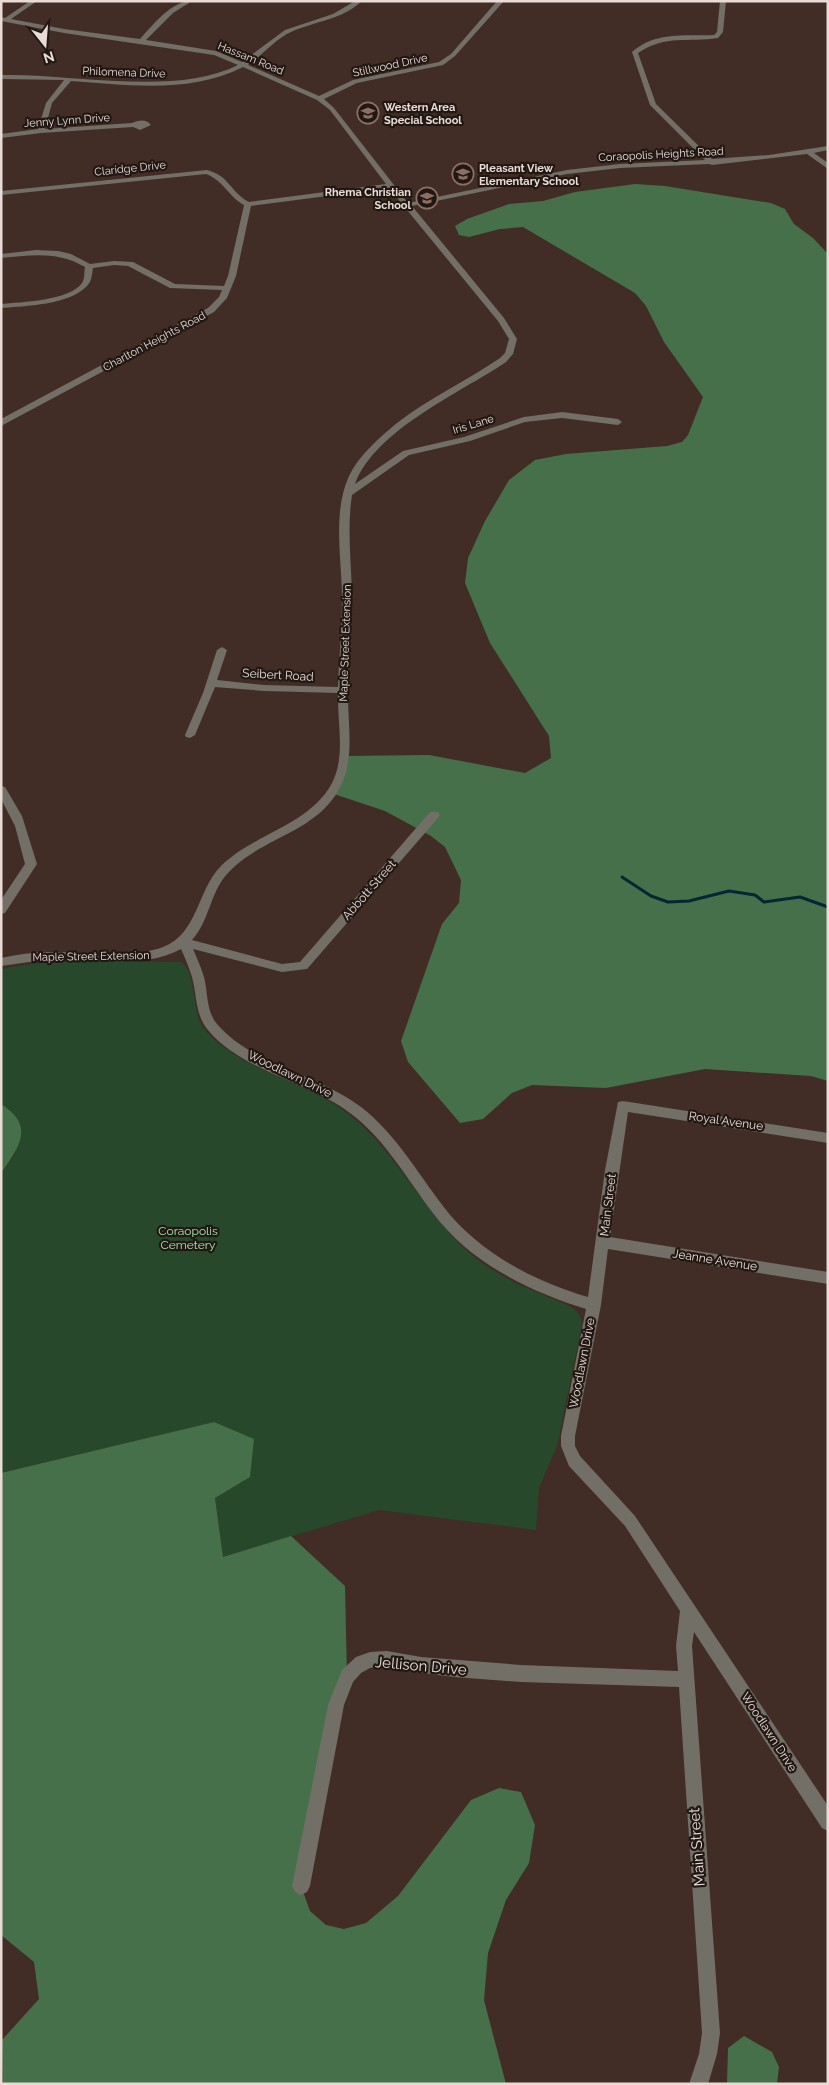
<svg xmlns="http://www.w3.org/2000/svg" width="829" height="2085" font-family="Raleway,sans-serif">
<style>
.green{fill:#27482b}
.forest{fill:#457049}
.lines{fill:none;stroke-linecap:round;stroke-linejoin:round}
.stream{stroke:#052635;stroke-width:3}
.minor{fill:#726f66;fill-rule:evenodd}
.labels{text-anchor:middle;stroke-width:4.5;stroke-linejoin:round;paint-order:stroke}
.far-street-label{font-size:11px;fill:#e9dbd6;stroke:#211814}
.far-poi-label{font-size:11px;font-weight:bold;fill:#e9dbd6;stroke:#211814;text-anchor:start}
.street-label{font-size:12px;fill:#e9dbd6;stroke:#211814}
.park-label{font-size:12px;fill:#a6e8ab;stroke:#211814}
.near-street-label{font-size:15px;fill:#e9dbd6;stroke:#211814}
</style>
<rect width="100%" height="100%" fill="#412d25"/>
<!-- green -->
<path class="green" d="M180,962c14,5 14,42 18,55 3,10 11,18 18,24 36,31 88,41 127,69 42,30 68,78 101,117 23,28 52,48 85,62 13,6 29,11 42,18 7,5 11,10 11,18l-25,121 -18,42 -3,42 -157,-20 -156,47 -8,-59 35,-21 -36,-55 -213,51v-300l14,-19 -5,-44 -9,-6v-135c58,-12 120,-7 179,-7z"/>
<!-- forest -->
<path class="forest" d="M635,184l30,2 106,17 14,6 9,15 19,14 15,16v827l-17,-5 -106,-7 -99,19 -74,-3 -20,8 -29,26 -23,4 -52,-61 -7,-21 41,-117 17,-21 2,-23 -16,-33 -14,-11 -46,-25 -54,-18 12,-37 86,-1 96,18 26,-15 -2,-22 -59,-93 -25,-60 3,-25 17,-37 24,-41 26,-20 31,-6 101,-8 15,-4 6,-7 15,-38 -39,-55 -18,-36 -11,-13 -112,-66 -23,2 -31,8 -10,-2 -4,-9 12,-7 42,-15 34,-3 32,-9z
M1,1104c34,22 19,42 0,69z
M214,1422l40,17 -4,38 -35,21 8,59 68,-21 54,50 2,91 -46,209 9,25 16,14 18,4 22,-6 32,-27 73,-96 28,-12 22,4 14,33 -6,38 -23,37 -18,53 -4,47 22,84h-503l-1,-44 37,-41 -5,-37 -33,-27v-462z
M744,2036l28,16 7,15 -2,17h-50l1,-36z"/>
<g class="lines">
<!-- stream -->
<path class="stream" d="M622,877l29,19 17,6 21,-1 40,-10 26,4 9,7 36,-5 28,10"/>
<!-- minor -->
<path class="minor" d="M30,1h7l-26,18 53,10 76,10c13,-14 31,-38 52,-38l-19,12 -27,27 70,11 26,11 43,-32 48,-16 22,-13h7c-20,19 -47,20 -71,31 -16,7 -28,23 -43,33l71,31 34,-16 86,-18 12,-8 46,-53h7l-49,55 -12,9 -86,18 -33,16 10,9 74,95 159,-33 53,-6 85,-4 -55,-55 -18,-53c23,-21 54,-16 82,-17l3,-3 3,-31h6l-3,31 -5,6c-31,5 -51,-4 -80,15l18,51 56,55 57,-4 59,-9v4l-14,3 14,10v6l-21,-15 -95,11 -3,-1 -89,4 -53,6 -155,32 92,112 13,21 -4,15 -7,8c-46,31 -131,68 -151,122l48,-33 61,-14 60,-20 38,-5 56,7 4,3 -4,3 -56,-7 -37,4 -55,19 -61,14 -57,40c-5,32 -1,65 0,98 0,34 -3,68 -4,102 0,37 9,73 -16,105 -27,35 -76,41 -105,74 -17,19 -18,48 -35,66l90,24 18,-2 130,-150h8l2,3 -2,3 -131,151 -25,3 -89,-23c4,9 8,18 11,28 4,15 2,34 13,47 35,41 101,50 144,83 34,26 56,65 82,99 35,46 90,75 145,91l17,-127 13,-68 5,-1 205,32v10l-200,-31 -18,125 218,35v12l-220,-35 -7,56 -26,131v10l5,10 55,60 193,290v25l-6,-3 -128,-196 -2,14 28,387 -3,21 -9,30h-19l10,-30 3,-21 -23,-346 -158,-5 -67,-5 -76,-10 -8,1 -9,5 -8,9 -9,23 -34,181 -3,6 -6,3 -6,-3 -3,-6 36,-181 14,-35 14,-13 14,-5 17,-1 34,6 100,8 157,6 -2,-25 4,-35 -55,-85 -56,-60 -8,-20v-10l25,-127c-58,-18 -117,-47 -154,-97 -25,-33 -47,-73 -82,-99 -41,-31 -110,-43 -142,-83 -13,-15 -11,-35 -16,-53 -3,-10 -7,-19 -11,-28 -41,22 -93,8 -137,11 -15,2 -29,4 -43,6v-8c15,-3 30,-6 45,-6 31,-1 91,6 117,-5 35,-13 34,-57 58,-81 32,-32 89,-41 111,-83 14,-27 5,-61 6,-90l-74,-2 -49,-4 -20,48 -5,3 -4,-1 -1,-2 18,-42 14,-43 5,-3 5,3 -10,30 47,5 74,2c1,-29 4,-58 4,-88 0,-39 -10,-86 7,-123 10,-21 31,-39 48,-53 32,-25 70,-42 103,-65l5,-5 4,-14 -11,-18 -109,-133 -138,18 -15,70 -9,22 -13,14 -213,114v-7l207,-111 11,-11 3,-7 -52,-2 -42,-22 -14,-1 -21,3c-1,6 -1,13 -6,18 -18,19 -61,20 -86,22v-4c20,-2 68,-3 81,-21 3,-4 2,-11 3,-16 -27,-16 -54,-12 -84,-9v-4l35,-4 22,1 13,3 19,10 24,-3 19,1 42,22 49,2 4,-10 16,-71c-15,-8 -21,-25 -38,-31l-205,21v-4l206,-21c23,6 22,21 42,32l137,-18 -56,-74 -13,-10 -74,-33c-52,27 -116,18 -172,14l-19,22 -7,26 87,-6c7,-3 14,-4 19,2l-11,5 -7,-3 -92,6 -40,5v-4l37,-5 8,-26 18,-23 -63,-1v-4c70,-2 174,22 237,-10l-24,-10 -150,-22 -63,-12v-4l4,1z
M1,786l4,1 17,29 15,48 -32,49 -4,1v-14l24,-36 -10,-38 -14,-27z"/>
</g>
<!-- icons -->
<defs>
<g id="school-ring" transform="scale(1.125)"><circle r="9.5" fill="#211814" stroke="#8d6e63" stroke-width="1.5"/><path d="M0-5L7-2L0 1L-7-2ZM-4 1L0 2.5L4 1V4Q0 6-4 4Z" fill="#8d6e63"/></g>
</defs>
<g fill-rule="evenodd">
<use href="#school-ring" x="368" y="113"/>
<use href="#school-ring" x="463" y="174"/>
<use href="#school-ring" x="427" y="198"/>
</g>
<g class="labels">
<!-- far-street labels -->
<g class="far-street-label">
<text transform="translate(251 58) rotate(22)" y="4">Hassam Road</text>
<text transform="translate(390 65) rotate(-12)" y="4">Stillwood Drive</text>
<text transform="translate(124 72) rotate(2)" y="4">Philomena Drive</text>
<text transform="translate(67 120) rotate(-4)" y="4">Jenny Lynn Drive</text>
<text transform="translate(661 154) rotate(-3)" y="4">Coraopolis Heights Road</text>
<text transform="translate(130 168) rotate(-6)" y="4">Claridge Drive</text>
<text transform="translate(154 341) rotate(-28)" y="4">Charlton Heights Road</text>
<text transform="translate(473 424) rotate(-17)" y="4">Iris Lane</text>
<text transform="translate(345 643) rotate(-88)" y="4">Maple Street Extension</text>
<text transform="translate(91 956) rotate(-1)" y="4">Maple Street Extension</text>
</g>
<!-- far-poi labels -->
<g class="far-poi-label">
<text x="384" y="111">Western Area<tspan x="384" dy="13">Special School</tspan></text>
<text x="479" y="172">Pleasant View<tspan x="479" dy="13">Elementary School</tspan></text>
<text x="411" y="196" text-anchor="end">Rhema Christian<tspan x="411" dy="13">School</tspan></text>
</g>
<!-- street labels -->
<g class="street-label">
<text transform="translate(278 675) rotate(3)" y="4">Seibert Road</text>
<text transform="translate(369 890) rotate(-49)" y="4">Abbott Street</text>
<text transform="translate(290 1074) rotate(26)" y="4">Woodlawn Drive</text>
<text transform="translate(726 1121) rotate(8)" y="4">Royal Avenue</text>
<text transform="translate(608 1205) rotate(-83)" y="4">Main Street</text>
<text transform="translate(715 1260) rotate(9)" y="4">Jeanne Avenue</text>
<text transform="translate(582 1363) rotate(-79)" y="4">Woodlawn Drive</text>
<text transform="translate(769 1732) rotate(57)" y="4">Woodlawn Drive</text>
</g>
<!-- park labels -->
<g class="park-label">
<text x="188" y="1235">Coraopolis<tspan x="188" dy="14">Cemetery</tspan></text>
</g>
<!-- near-street labels -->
<g class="near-street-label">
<text transform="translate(421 1666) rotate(5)" y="5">Jellison Drive</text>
<text transform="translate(697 1847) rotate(-94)" y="5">Main Street</text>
</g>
</g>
<!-- border -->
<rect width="829" height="2085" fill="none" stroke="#e9dbd6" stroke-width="5"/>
<!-- north arrow -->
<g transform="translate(45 45) rotate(163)" stroke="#211814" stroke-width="4" paint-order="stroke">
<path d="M0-4L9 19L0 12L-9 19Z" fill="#e9dbd6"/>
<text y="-8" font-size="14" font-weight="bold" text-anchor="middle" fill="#e9dbd6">N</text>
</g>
</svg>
